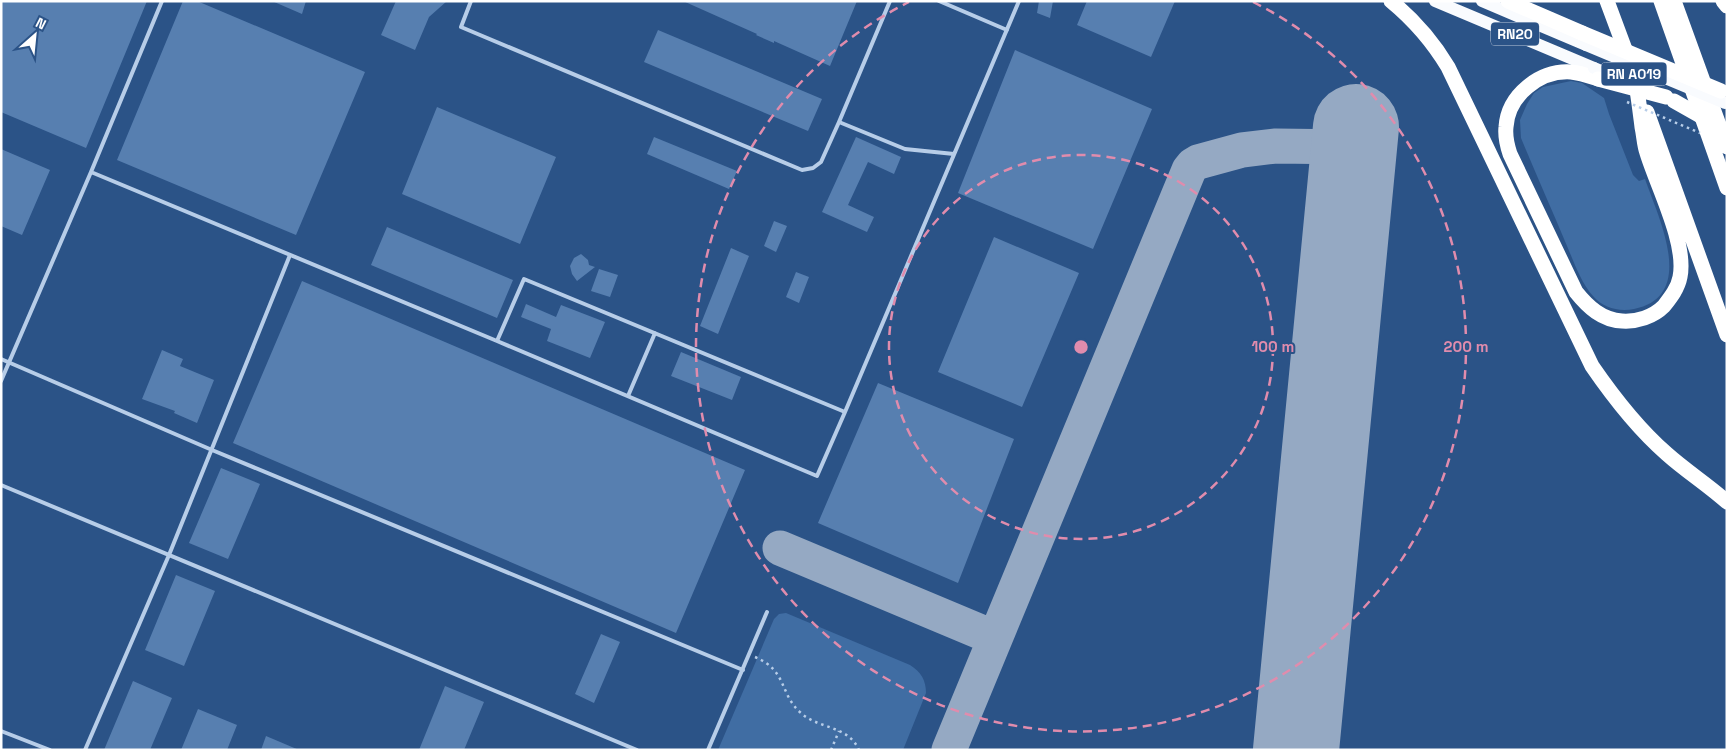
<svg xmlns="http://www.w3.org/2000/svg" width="1728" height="751" font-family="'Space Grotesk',sans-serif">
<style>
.green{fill:#406da3}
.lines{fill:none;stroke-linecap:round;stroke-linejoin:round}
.taxiway{stroke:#95a9c3;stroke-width:35}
.runway{stroke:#95a9c3;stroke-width:86}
.building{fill:#577fb0}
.path{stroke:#b7cde8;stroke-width:2.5;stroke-dasharray:2.5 4;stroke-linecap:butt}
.service{stroke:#b7cde8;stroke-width:4}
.primary{stroke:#f9fbfe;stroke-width:12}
.motorway{stroke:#fff;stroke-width:15}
.path-bridge{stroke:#b7cde8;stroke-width:2.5;stroke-dasharray:2.5 4;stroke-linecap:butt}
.primary-bridge{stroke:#f9fbfe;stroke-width:12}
.motorway-bridge{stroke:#fff;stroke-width:15}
.ring{fill:none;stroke:#e08cad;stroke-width:2.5;stroke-dasharray:9 6}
.labels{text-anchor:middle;stroke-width:4;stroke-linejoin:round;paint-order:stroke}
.shield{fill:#2b5387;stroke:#bfcbdb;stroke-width:1}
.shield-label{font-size:14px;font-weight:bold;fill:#fff}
.centre{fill:#e08cad;stroke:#2b5387;stroke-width:2.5}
.ring-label{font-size:15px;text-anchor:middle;font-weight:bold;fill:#e08cad;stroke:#2b5387;stroke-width:4;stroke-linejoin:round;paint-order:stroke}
</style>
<rect width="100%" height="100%" fill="#2b5387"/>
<!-- green -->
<path class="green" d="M1571,81l11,2 22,15 5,16 24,61 6,6 6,-2c13,38 53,117 -11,130 -15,3 -31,-1 -41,-13 -12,-13 -19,-34 -26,-50 -15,-36 -31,-72 -46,-108l-1,-18 7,-16 7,-11 9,-6z
M786,613l124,52c11,7 16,15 16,28l-23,57h-185l56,-131 5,-5z"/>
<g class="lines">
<!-- taxiway -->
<path class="taxiway" d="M780,548l215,90
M949,750l240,-580 4,-5 5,-3 44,-12 34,-4 78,1"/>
<!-- runway -->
<path class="runway" d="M1296,750l60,-623"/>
</g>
<!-- building -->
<path class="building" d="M1,1h146l-61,147 -85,-36z
M183,1h14l168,71 -69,163 -179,-75z
M272,1h34l-4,13z
M396,1h51l-18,16 -14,33 -34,-15z
M683,1h174l-27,65 -56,-25v2l-18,-8 1,-1z
M1039,1h14l-3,17 -13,-5z
M1087,1h88l-24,56 -74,-32z
M658,30l164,69 -14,32 -164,-69z
M1015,50l137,59 -59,140 -135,-56z
M437,107l119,50 -36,87 -118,-50z
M654,137l83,34 -8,18 -82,-35z
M856,137l45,20 -7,17 -26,-12 -20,43 26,12 -7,15 -45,-20z
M1,149l49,21 -28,65 -21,-9z
M774,221l13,5 -11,26 -12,-6z
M387,227l126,53 -16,38 -126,-53z
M994,237l85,36 -57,134 -84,-35z
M731,248l18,8 -31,78 -18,-8z
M581,254l7,6 1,5 6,2 -18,14 -5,-7 -2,-8 4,-8z
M599,269l19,6 -8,22 -19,-6z
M796,272l13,5 -10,26 -13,-6z
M302,281l443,189 -69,163 -443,-190z
M526,304l30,13 5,-12 44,17 -15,36 -43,-17 4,-12 -30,-12z
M162,350l21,9 -3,7 34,14 -17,43 -23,-10 1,-2 -33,-12z
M681,352l60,25 -9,23 -61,-24z
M878,383l136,56 -56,144 -140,-60z
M221,468l39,16 -32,75 -39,-16z
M176,575l39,16 -31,75 -39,-16z
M601,634l19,8 -26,61 -19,-9z
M133,681l39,17 -22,52h-46z
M445,686l39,16 -20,48h-45z
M198,709l39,16 -10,25h-46z
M266,736l33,14h-38z"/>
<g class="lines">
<!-- path -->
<path class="path" d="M755,657c33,14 24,37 46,56 17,16 47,12 58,37
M831,750l8,-19"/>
<!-- service -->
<path class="service" d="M471,1l-10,26 341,143 11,-2 8,-6 18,-40
M890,1l-51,121 66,27 49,5
M939,1l68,29
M91,172l71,-171
M1,359l211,91 531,220
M1,381l90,-209 406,169
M628,396l27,-63
M845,412l-321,-133 -27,62 320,135 28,-64 174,-411
M1,485l636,265
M1,731l49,19
M85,750l84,-195 121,-300
M708,750l59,-138"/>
<!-- primary -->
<path class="primary" d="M1435,1l159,67
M1482,1l104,44"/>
<!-- motorway -->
<path class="motorway" d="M1391,1c23,19 42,41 57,66l144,299c22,32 45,62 75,88 19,17 41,31 60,48
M1508,1l74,32
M1607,1l22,59
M1661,1l66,187
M1674,1l53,146
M1723,1l4,5
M1598,79c-9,-3 -17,-6 -27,-7 -31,-2 -63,23 -65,55 -1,9 1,18 4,27l66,138c12,15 26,28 46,29 15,1 31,-4 42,-15 7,-9 14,-18 16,-29 7,-34 -23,-91 -33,-124 -3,-8 -3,-17 -5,-26 -2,-16 -4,-33 -7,-49
M1647,112l80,223"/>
<!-- path-bridge -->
<path class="path-bridge" d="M1627,102l73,31"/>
<!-- primary-bridge -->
<path class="primary-bridge" d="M1586,45l139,58
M1594,68l33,13"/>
<!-- motorway-bridge -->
<path class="motorway-bridge" d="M1582,33l139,58
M1598,79l68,18
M1674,101l53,30"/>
</g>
<!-- distance rings -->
<g class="ring">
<circle cx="1081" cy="347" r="192"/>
<path d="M1253 2A385 385 0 1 1 909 2"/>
</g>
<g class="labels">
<!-- shield labels -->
<g class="shield">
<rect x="1491" y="22.5" width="48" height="23" rx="4"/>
<rect x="1601.5" y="62.5" width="65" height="23" rx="4"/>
</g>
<g class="shield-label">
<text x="1515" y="39">RN20</text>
<text x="1634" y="79">RN A019</text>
</g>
</g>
<circle cx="1081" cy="347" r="8" class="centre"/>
<g class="ring-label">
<text x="1273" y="352">100 m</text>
<text x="1466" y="352">200 m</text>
</g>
<!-- border -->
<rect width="1728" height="751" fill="none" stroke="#ffffff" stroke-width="5"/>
<!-- north arrow -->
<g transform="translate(35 35) rotate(27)" stroke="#2b5387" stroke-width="4" paint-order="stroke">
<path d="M0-4L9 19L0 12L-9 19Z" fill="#ffffff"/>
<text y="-8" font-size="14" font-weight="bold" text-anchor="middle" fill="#ffffff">N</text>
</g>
</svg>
